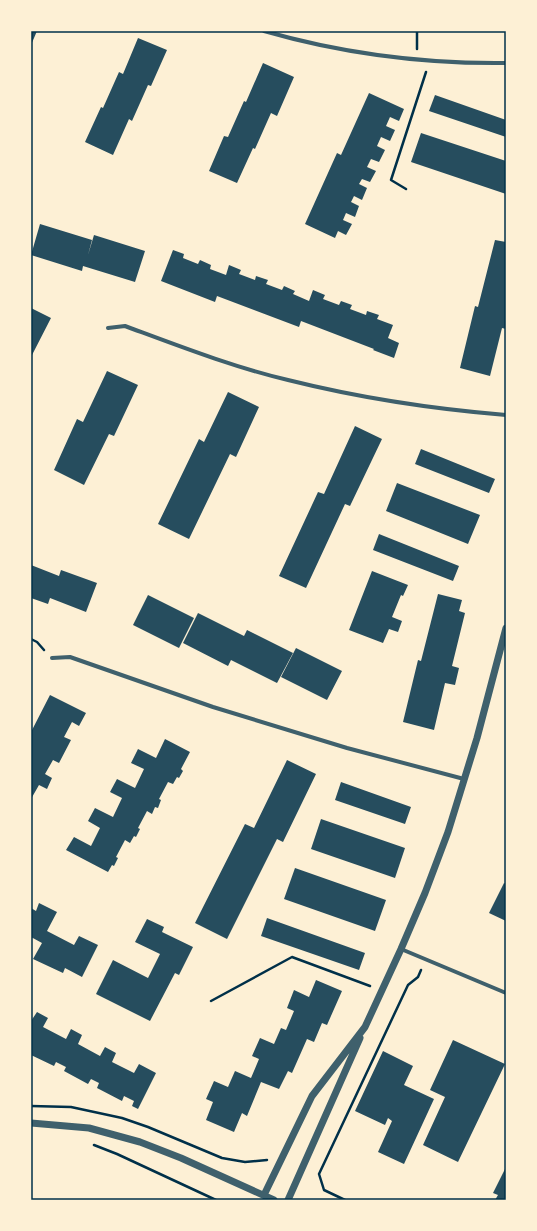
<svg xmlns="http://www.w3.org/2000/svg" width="537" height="1231" font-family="'Fira Sans Condensed',sans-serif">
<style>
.building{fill:#264d5e}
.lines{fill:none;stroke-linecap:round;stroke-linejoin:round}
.path{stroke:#003049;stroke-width:2.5}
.minor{stroke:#3f606c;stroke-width:4}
.tertiary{stroke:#3f606c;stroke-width:7}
.neatline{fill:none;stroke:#003049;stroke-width:1.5}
</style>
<rect width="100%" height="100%" fill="#fdf0d5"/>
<!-- building -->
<path class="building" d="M31,31h6l-6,14z
M138,38l29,12 -16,36 -3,-1 -16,36 -3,-2 -16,36 -28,-13 16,-35 2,1 16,-36 4,2z
M263,63l31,14 -17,39 -6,-3 -16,36 -2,-1 -16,35 -28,-12 15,-35 4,1 16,-36 2,1z
M369,93l35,16 -5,12 -9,-4 -4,9 9,4 -5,11 -9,-4 -4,9 8,4 -6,12 -8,-3 -4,8 9,4 -6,11 -8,-3 -3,5 8,4 -5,12 -8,-4 -3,6 8,4 -4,11 -9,-4 -3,7 9,4 -6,11 -8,-4 -3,7 -30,-14 32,-71 4,2z
M435,95l71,25v17l-77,-26z
M421,133l85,28v33l-95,-32z
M40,224l52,16 -4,15 6,-20 51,16 -10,31 -52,-16 -1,5 -51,-16z
M495,240l11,2v87l-4,-1 -12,48 -30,-8 15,-62 3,1z
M173,250l11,4 -1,4 15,6 2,-4 11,5 -1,4 16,6 3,-10 12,5 -2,4 16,6 1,-4 12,4 -2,4 16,6 2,-4 11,5 -2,3 16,7 4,-11 12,5 -2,4 16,6 2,-4 11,4 -2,4 16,6 1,-4 12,4 -2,4 16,6 -5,13 11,5 -5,15 -21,-8 1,-1 -73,-28 -2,6 -82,-31 -2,6 -54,-21z
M31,308l20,10 -20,39z
M107,371l31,14 -24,51 -5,-2 -25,51 -30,-15 23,-51 6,3z
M228,392l31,15 -23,50 -6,-3 -41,85 -31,-15 41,-85 5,3z
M355,426l27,13 -32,67 -5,-2 -39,84 -27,-12 39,-84 6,2z
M421,449l74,30 -6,14 -74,-29z
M397,483l83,32 -12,29 -82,-33z
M379,534l80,32 -6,15 -80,-31z
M31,565l28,11 2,-6 36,13 -11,29 -36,-14 -2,6 -17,-6z
M372,571l36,14 -5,11 -2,-1 -9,22 10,4 -4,11 -9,-3 -6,14 -34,-13z
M438,594l24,6 -3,11 6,2 -13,53 7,2 -4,17 -10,-2 -11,47 -31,-8 15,-62 3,1z
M148,595l46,23 -15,30 -46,-23z
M198,613l46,23 3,-6 46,23 -16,30 -46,-23 -3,6 -45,-23z
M296,648l46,23 -15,29 -46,-23z
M50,695l36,18 -7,13 -7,-4 -8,15 7,3 -12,23 -6,-3 -8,14 7,4 -5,11 -8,-4 -8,14v-67z
M165,739l25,13 -9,17 2,2 -4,7 -2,-1 -4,7 -5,-2 -9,17 2,1 -3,8 -3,-1 -3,7 -5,-3 -9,17 2,1 -4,8 -2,-1 -4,7 -5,-3 -9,17 2,1 -4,8 -2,-1 -4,7 -42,-22 8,-13 17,9 9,-18 -12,-7 7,-13 18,9 9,-19 -12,-6 7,-13 18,9 9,-19 -13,-6 7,-14 18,9z
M287,760l29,14 -33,68 -6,-3 -50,100 -32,-16 50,-99 9,4z
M341,782l70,25 -6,17 -70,-24z
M321,819l84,29 -10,30 -84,-29z
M295,868l91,32 -11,31 -91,-32z
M504,883l2,1v37l-17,-8z
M39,903l18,9 -10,19 27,14 5,-9 19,9 -16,32 -17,-9 -2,5 -30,-14 9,-16 -11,-6v-29l5,3z
M267,918l98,35 -6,17 -98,-34z
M147,919l17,8 -2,5 31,15 -14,28 -4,-2 -25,48 -54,-27 17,-34 35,18 12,-24 -25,-12z
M316,980l26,11 -15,34 -5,-2 -8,19 -7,-3 -15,34 -4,-2 -9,18 -18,-7 -14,34 -5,-3 -8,19 -28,-12 7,-18 -7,-3 8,-18 14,6 7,-16 16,7 8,-19 -7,-3 8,-18 14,6 7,-16 5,2 8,-19 -7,-3 7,-18 15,7z
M37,1012l11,6 -5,9 23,12 5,-10 11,6 -4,9 22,12 5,-9 11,6 -4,9 22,11 5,-9 17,9 -18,36 -6,-3 2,-5 -10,-5 -2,5 -25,-13 2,-5 -8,-4 -3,5 -24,-13 2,-4 -10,-5 -2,4 -23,-11v-34z
M453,1040l52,24 -47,98 -35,-17 22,-48 -15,-7z
M383,1051l30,15 -9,19 30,14 -30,65 -26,-12 14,-31 -4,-3 -3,7 -30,-14z
M505,1169l1,1v30h-11l3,-5 -5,-2z"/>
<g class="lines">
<!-- path -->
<path class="path" d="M417,49v-18
M406,189l-15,-9 35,-108
M31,639l6,3 7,8
M211,1001l81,-44 78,29
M31,1106l40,1 51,11 26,9 74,31 23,4 22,-2
M94,1145l23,9 99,46
M345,1200l-21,-10 -5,-16 89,-189 10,-8 3,-7"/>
<!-- minor -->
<path class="minor" d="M264,31c80,23 160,33 242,32
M108,328l17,-2c54,20 108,41 163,54 72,18 145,29 218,35
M52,658l18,-1 143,50 134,41 117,31
M401,949l105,44"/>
<!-- tertiary -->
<path class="tertiary" d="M31,1123l58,5 51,14 41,16 93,42
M264,1195l48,-99 53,-69 36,-78 24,-56 23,-61 29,-94 29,-110
M288,1200l72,-162"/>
</g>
<!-- border -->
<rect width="537" height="1231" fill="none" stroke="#fdf0d5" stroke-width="64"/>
<rect x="32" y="32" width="473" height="1167" class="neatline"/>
</svg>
